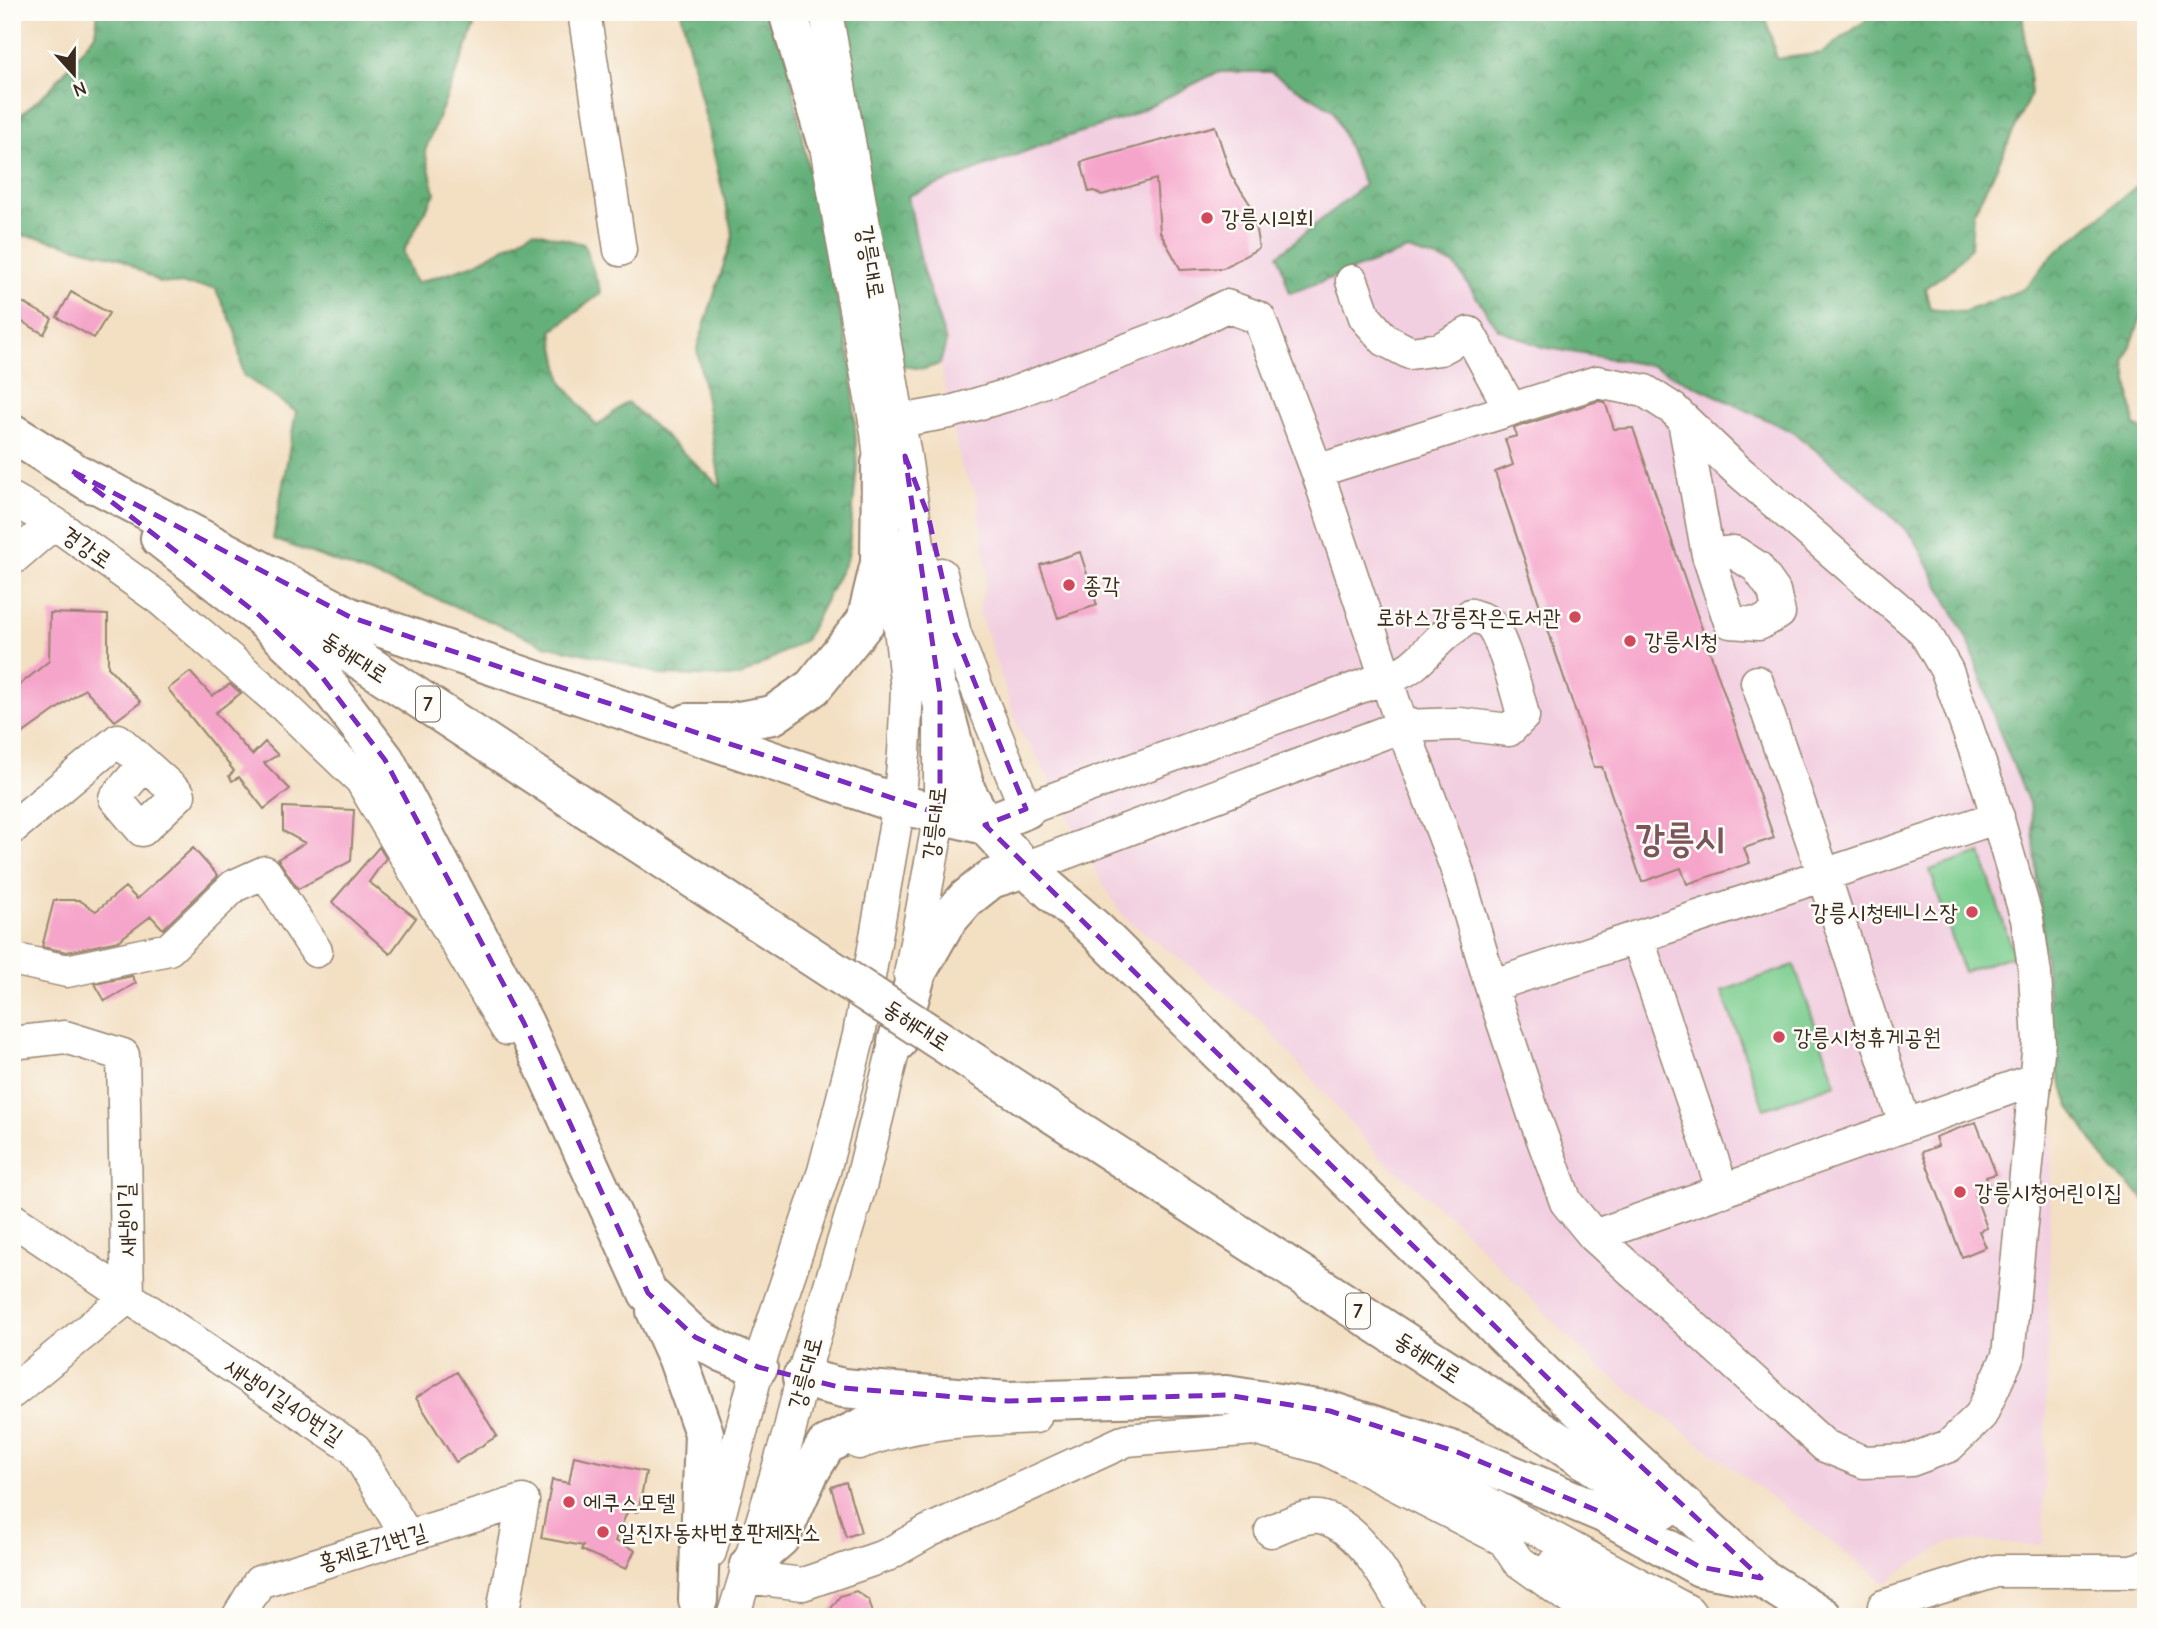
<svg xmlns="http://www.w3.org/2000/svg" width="2158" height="1629" font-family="'Comic Neue','Poor Story',sans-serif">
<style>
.built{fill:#f2cfe0}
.grass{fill:#7ccd8f;stroke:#5c7c56;stroke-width:2}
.forest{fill:url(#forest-crowns);stroke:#506d4c;stroke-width:2}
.building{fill:#f6a5ca}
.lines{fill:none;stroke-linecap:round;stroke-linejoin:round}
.minor-casing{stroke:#978470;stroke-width:35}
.major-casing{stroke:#978470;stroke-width:42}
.highway-casing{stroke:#978470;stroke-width:42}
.minor{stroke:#fff;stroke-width:32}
.major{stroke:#fff;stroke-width:38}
.highway{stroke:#fff;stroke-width:38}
.major-bridge-casing{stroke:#978470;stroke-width:42;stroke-linecap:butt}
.major-bridge{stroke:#fff;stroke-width:38}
.marked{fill:none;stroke:#7b2cbf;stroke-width:5;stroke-dasharray:14 9;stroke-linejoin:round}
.poi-dot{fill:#d1495b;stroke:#fdfcf7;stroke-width:2.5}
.labels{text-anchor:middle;stroke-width:5;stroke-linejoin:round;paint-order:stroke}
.shield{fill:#fdfcf7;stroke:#75695f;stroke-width:2}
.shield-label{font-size:21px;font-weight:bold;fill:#3b2a1e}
.poi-label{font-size:23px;fill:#3b2a1e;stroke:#fdfcf7;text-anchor:start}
.street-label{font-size:23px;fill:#3b2a1e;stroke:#fdfcf7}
.town-label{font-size:37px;font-weight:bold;fill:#7c555a;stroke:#fdfcf7}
</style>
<defs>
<pattern id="forest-crowns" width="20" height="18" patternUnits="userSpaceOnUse" patternTransform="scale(1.75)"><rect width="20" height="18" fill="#65b07a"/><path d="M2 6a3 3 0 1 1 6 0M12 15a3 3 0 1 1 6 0" fill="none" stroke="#548f63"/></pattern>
</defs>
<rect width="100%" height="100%" fill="#fdfcf7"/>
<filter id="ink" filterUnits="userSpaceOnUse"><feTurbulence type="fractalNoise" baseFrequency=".0143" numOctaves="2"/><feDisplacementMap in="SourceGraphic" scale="14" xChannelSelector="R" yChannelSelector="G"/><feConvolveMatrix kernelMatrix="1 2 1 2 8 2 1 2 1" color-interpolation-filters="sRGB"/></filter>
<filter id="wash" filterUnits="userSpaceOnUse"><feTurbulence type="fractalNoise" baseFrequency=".00686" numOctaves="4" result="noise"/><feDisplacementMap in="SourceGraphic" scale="28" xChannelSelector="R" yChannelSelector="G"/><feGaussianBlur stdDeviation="1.57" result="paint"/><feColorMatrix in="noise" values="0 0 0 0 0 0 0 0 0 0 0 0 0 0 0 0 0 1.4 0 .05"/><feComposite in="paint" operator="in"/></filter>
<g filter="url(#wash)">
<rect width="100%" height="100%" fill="#f3dfc2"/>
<!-- built -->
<path class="built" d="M1218,72h52l63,38 31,76 -86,69 12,38 118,-43 46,14 45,65 43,18 111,19 140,66 65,52 56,54 55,105 62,165 23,253 -11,484 -92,-4 -54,33 -10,10 -289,-217 -146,-149 -73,-62 -119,-136 -136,-103 -20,-31 -62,-119 -24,-40 -39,-116 8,-36 -10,-80 -15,-25 -22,-106 6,-22 -23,-71 -15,-75 137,-52 82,-27z"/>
<!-- grass -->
<path class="grass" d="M1981,853l33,102 -51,17 -33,-102z
M1794,965l42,119 -72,25 -42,-118z"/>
<!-- forest -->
<path class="forest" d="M98,12h373l4,14 -50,125 10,42 -32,59 13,31 59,-19 58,-33 51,13 17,49 -49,38 10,51 35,44 30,-24 94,85 -24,-139 36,-112 -52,-224h98l28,150 45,206 5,99 -9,90 -43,83 -66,37 -78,-2 -51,-16 -62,-13 -108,-46 -167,-61 23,-127 -53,-37 -8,-46 -20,-41 -56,-6 -39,-24 -79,-20 -29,-4v-111l39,-35 44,-54z
M828,12h939v10l10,37 45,-6 44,-33 4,-8h152l9,81 -35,76 -23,44 -2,34 -19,22 -27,19 5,21 33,3 61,-23 28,-33 87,-72 7,-17v137l-21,58 10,64 11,6v769l-36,-34 -40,-60 -16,-46 -23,-253 -34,-82 -28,-83 -55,-105 -56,-54 -65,-52 -140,-66 -111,-19 -44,-18 -44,-65 -46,-14 -118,43 -12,-38 86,-70 -31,-75 -63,-38h-52l-91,45 -82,27 -137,52 15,75 23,71 -6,22 -16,5 -35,-5z"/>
<g id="blocks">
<!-- building -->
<path class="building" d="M1215,126l16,49 21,32 7,41 -36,20 -42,2 -21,-38 -4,-53 -54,16 -8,-4 -5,1 -8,-30z
M71,292l38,21 -15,25 -37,-21z
M22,302l30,17 -8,15 -30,-17z
M1598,401l7,1 9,27 19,-1 141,410 -30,10 6,15 -63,21 -6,-16 -39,14 -40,-115h-8l-99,-295 18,-7 -8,-26 12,-3 -3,-8z
M1080,552l17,53 -39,13 -18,-53z
M50,613l58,2v52l33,35 -26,19 -30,-32 -73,52v-50l37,-30z
M190,672l22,24 18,-12 11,9 -26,20 37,42 13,-13 13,13 -14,8 26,26 -26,20 -25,-32 -7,4 -3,-5 5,-5 -66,-82z
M283,807l71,3 -3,51 -53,28 -20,-30 27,-16 -22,-12z
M379,847l7,11 -17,24 47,36 -26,36 -58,-52z
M193,848l25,28 -55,53 -12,-13 -33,25 -51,11 -25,-5 12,-47h25l17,11 29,-24 12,12z
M132,976l4,7 -31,18 -10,-17z
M1976,1122l20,52 -10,3 5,12 -16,6 12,33 -8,3 7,16 -24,10 -40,-105 16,-6 -3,-9z
M457,1372l40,64 -41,26 -40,-64z
M574,1456l72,16 -8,40 -10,-2 -13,31 20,9 -9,19 -45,-19 2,-4 -42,-8 11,-58 17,3z
M846,1482l15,50 -15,5 -15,-50z
M856,1591l13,9 5,17h-49l15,-21z"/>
</g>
</g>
<g filter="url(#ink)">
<use href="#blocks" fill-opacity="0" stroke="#978470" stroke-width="2"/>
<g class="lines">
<!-- minor casing -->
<g class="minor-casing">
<path id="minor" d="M584,12l36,238
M826,12l79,444 35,238v120l-30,161
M820,113l57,319 6,55
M1352,281l13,36 20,23 25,13 30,-4 29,-16 41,75
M899,421l51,-9 58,-17 168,-64 50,-25 33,12 58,153 85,255 54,141 35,119 44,132 31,84 28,34 231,210 39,16 47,-2 38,-14 32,-31 27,-59 31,-314 -4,-68 -8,-55 -38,-130 -42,-118 -23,-40 -189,-163 -62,-59 -28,-18 -48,-9 -280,89
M1684,421l24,134 22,67 29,2 20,-11 -5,-22 -17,-24 -23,-15 -26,3
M12,499l42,24 106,76 124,107 77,74 146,249
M12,559l42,-36
M941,574l14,60 71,175 361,-132c27,-4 41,-29 61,-45 8,-6 16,-11 23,-17 7,3 16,4 20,10 11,12 28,73 32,91l-14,14 -49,-6 -58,2 -377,142
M1757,682l67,193 81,250
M12,828l106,-88 61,55 -37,35 -27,-32 30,-34
M1637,937l86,254
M12,959l55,12 102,-22 65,-63 31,-14 51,79
M1491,986l507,-169
M12,1043l53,-6 58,18 5,242 -116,95
M12,1219l343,230 52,87
M1594,1236l442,-157
M1321,1423l113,51 254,137 4,6
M859,1443c57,-22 116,-23 176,-26
M1271,1531c14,-6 37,-18 53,-13 40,12 64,67 86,99
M710,1552l48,-185 66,-196 35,-136 40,-231 5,-51 3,-64 -17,-147
M1553,1565l90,52
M745,1577l58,7 84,-29 42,-24 198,-91 127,-11 70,19 180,92 13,20 79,57
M1884,1606l112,-35h135l15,-4
M238,1617l21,-35 264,-81 -21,116
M733,1617l56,-184 13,-55 59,-195 40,-164"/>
</g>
<!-- major casing -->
<g class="major-casing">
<path id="major" d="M12,433l81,51
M70,470l280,147 549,187 86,21 40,43 71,62 475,471 190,177
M160,538l99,77 57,54 69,91 139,263 124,270 47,44 27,15 36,15
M269,600l516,339
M940,694l26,97 19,34 41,-16
M688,723h39l46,-8 40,-28 53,-66 14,-58 1,-100
M897,1042l20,-70 28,-49 21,-24 25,-20 34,-11
M953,1049l597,387 111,75
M656,1311l21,46 27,76 -6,167
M802,1378l41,10 165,13 218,-6 104,16 130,42 143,60 97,54 61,11
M1740,1564l83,53
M749,1565l31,-27 29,-65 17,-28 72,-35 31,-2"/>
</g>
<!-- highway casing -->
<g class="highway-casing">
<path id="highway" d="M788,12l37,126"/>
</g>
<!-- minor -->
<use href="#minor" class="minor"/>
<!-- major -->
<use href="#major" class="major"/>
<!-- highway -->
<use href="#highway" class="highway"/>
<!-- major-bridge casing -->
<g class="major-bridge-casing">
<path id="major-bridge" d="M785,939l168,110"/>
</g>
<!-- major-bridge -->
<use href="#major-bridge" class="major-bridge"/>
</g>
</g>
<!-- marked area -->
<path class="marked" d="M905,456l23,59 27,119 71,175 -41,16 586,576 190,177 -61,-11 -97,-54 -143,-60 -130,-42 -104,-16 -218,6 -165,-13 -85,-21 -63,-30 -47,-44 -124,-270 -139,-263 -69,-91 -57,-54 -189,-145 280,147 590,197v-120z"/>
<!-- markers -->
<g class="poi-dot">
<circle cx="1207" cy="218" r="7"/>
<circle cx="1069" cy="585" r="7"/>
<circle cx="1575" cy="617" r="7"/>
<circle cx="1630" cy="641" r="7"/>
<circle cx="1972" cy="912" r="7"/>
<circle cx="1779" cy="1037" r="7"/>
<circle cx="1960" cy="1192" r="7"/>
<circle cx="569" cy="1502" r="7"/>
<circle cx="603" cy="1532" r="7"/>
</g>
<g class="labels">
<!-- shield labels -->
<g class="shield">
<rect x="416" y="686.5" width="24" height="35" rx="5"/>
<rect x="1346" y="1293.5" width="24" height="35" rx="5"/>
</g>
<g class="shield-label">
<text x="428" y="711">7</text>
<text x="1358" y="1318">7</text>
</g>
<!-- poi labels -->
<g class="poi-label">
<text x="1221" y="226">강릉시의회</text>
<text x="1083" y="593">종각</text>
<text x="1561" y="625" text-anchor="end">로하스강릉작은도서관</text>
<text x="1644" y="649">강릉시청</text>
<text x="1958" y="920" text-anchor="end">강릉시청테니스장</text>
<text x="1793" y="1045">강릉시청휴게공원</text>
<text x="1974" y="1200">강릉시청어린이집</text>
<text x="583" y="1510">에쿠스모텔</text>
<text x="617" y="1540">일진자동차번호판제작소</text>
</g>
<!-- street labels -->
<g class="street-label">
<text transform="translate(871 262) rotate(80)" y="8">강릉대로</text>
<text transform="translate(87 547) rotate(35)" y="8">경강로</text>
<text transform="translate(355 657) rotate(33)" y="8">동해대로</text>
<text transform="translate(934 823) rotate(-84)" y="8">강릉대로</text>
<text transform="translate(917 1025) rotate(33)" y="8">동해대로</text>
<text transform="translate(126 1220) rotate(-91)" y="8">새냉이길</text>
<text transform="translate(1428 1357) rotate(33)" y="8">동해대로</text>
<text transform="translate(805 1373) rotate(-75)" y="8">강릉대로</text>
<text transform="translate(284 1401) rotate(34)" y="8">새냉이길40번길</text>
<text transform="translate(372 1547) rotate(-17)" y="8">홍제로71번길</text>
</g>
<!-- town labels -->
<g class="town-label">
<text x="1680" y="851">강릉시</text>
</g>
</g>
<!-- margin -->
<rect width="2158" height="1629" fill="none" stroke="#fdfcf7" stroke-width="42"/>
<!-- north arrow -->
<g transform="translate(74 74) rotate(159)" stroke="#fdfcf7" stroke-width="5" paint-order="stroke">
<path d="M0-5L12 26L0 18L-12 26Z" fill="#3b2a1e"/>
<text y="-10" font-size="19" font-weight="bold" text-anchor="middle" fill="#3b2a1e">N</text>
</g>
</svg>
